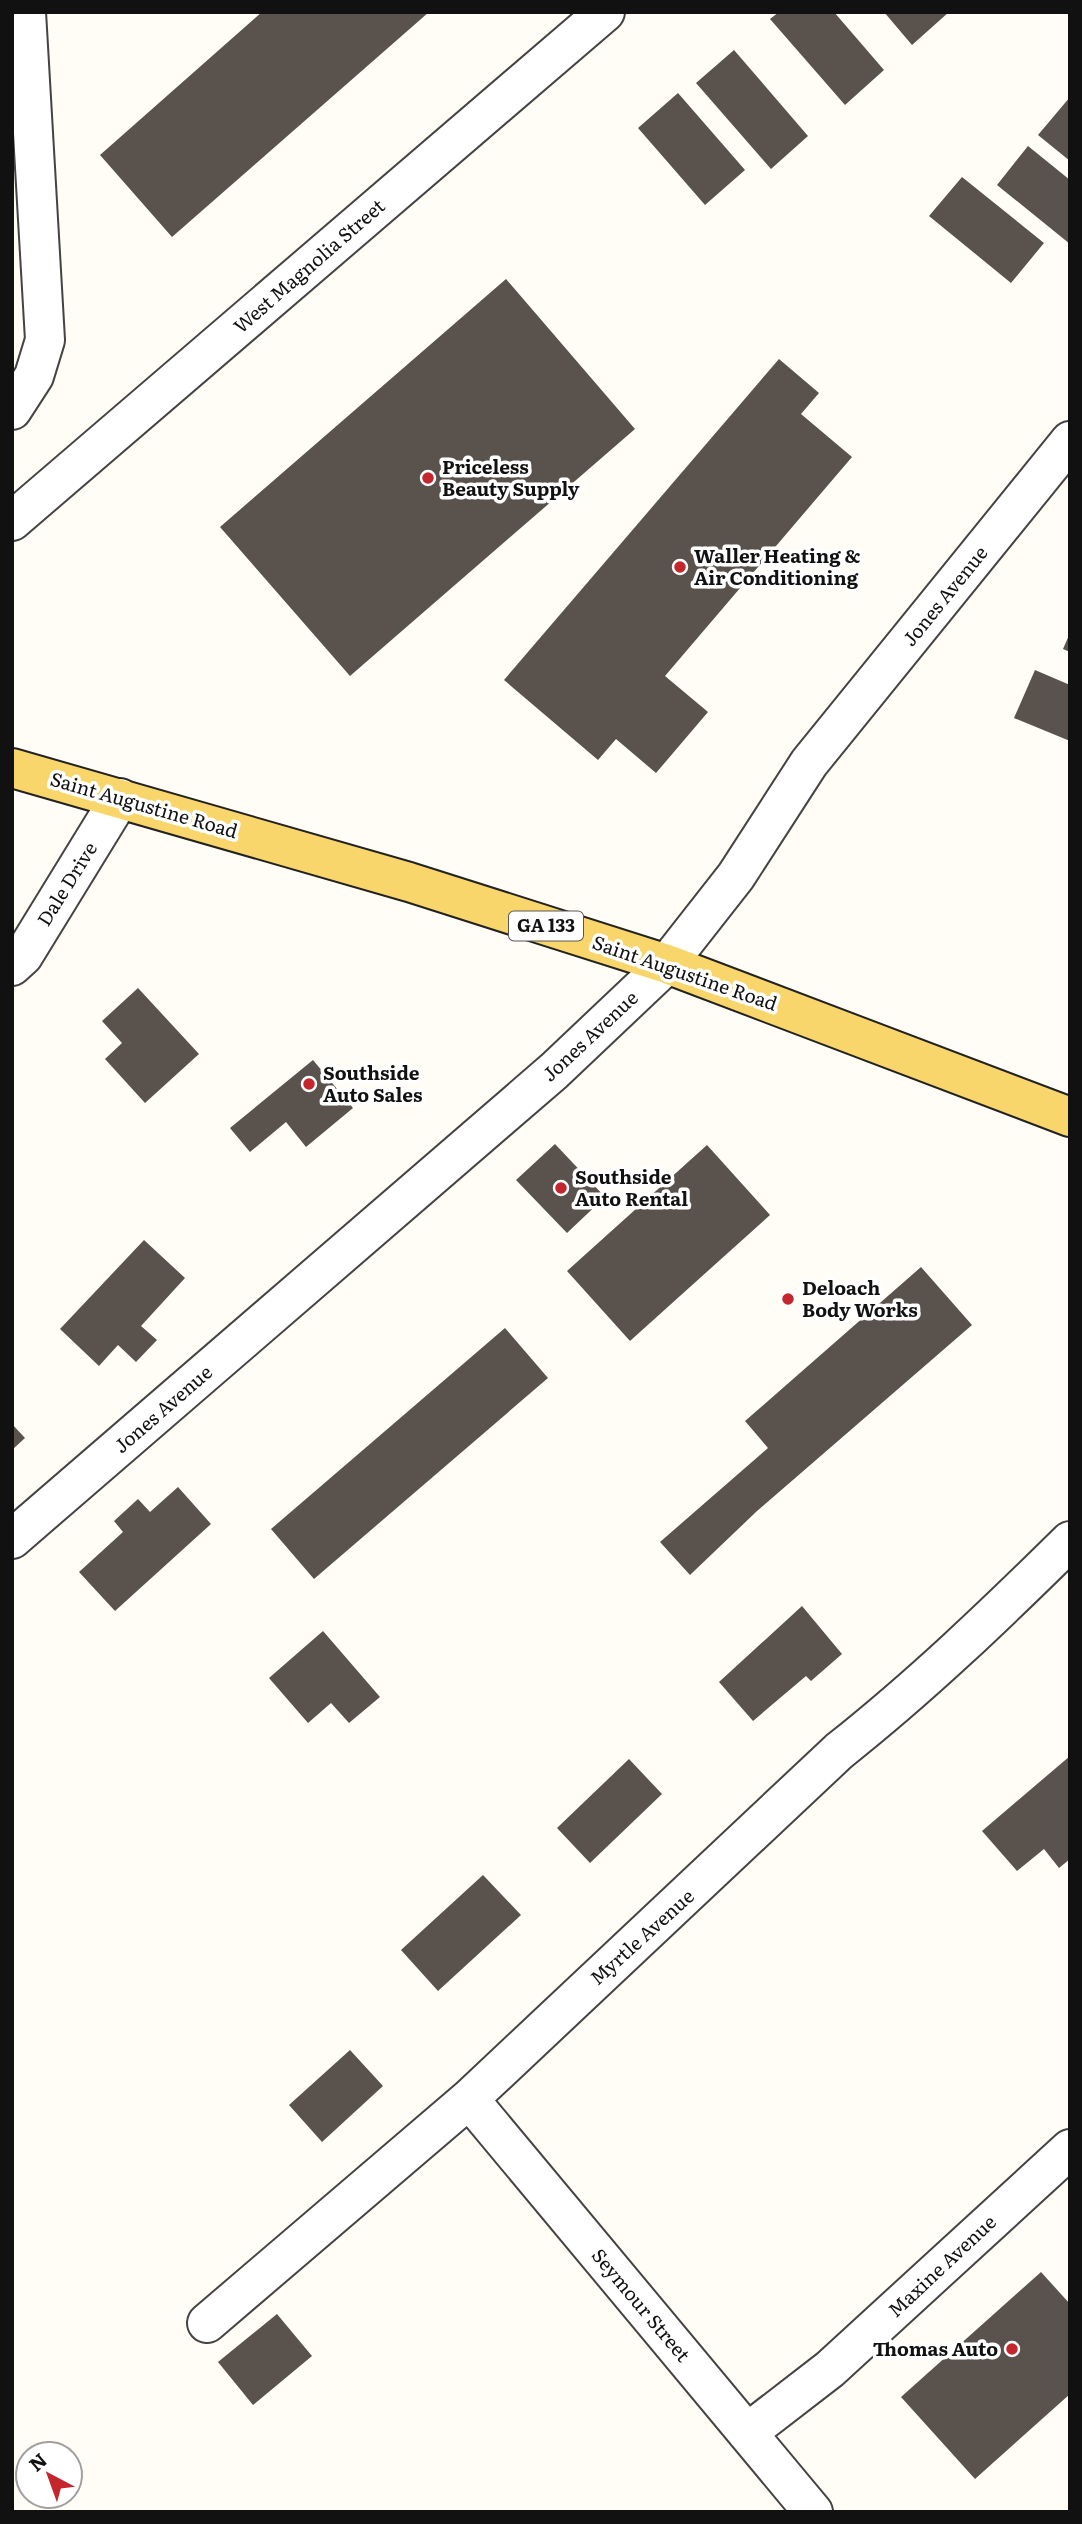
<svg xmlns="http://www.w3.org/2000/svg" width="1082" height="2524" font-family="Literata,serif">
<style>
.building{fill:#5a524d}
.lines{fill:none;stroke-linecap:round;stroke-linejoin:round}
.minor-casing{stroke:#444;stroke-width:42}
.major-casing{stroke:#222;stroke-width:42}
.minor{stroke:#fff;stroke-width:38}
.major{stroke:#f9d66b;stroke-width:38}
.poi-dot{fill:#c4262e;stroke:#fff;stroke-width:2.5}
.labels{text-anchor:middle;stroke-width:7;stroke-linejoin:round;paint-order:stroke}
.shield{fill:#fff;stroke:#585858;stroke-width:2}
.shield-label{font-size:18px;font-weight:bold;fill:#111}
.street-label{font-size:19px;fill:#111;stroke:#fff}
.poi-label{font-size:19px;font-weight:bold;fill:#111;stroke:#fff;text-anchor:start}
</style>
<rect width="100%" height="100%" fill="#fffdf5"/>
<!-- building -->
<path class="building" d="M262,12h167l-257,225 -72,-82z
M779,12h55l50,58 -39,35 -75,-86z
M884,12h65l-37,33z
M734,50l74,86 -37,33 -75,-86z
M678,93l67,77 -40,35 -67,-77z
M1070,97v64l-32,-26z
M1028,146l42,34v64l-73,-59z
M962,177l82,66 -33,40 -82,-67z
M506,279l129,150 -285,247 -130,-149z
M779,359l40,34 -18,21 51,43 -187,219 43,36 -52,61 -40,-34 -18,21 -94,-80z
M1070,633v19l-7,-3z
M1035,670l35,15v56l-56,-23z
M138,988l61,66 -54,49 -40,-44 17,-16 -20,-22z
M313,1060l40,48 -47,39 -20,-25 -36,30 -20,-24z
M555,1144l50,53 -38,36 -51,-53z
M707,1145l63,70 -140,126 -63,-70z
M144,1240l41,38 -44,48 16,14 -21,22 -18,-17 -19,21 -39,-37z
M921,1267l51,58 -215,186 -67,64 -30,-33 108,-94 -23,-27z
M505,1328l43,50 -234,201 -43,-50z
M12,1424l13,14 -13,12z
M178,1487l33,37 -96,87 -36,-39 44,-40 -9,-11 24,-22 12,13z
M802,1606l40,48 -31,27 -5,-5 -53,45 -34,-39z
M323,1631l57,66 -31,26 -18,-20 -23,20 -39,-45z
M1070,1756v103l-11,9 -15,-19 -27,22 -35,-40z
M629,1759l33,35 -72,69 -33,-35z
M483,1875l38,40 -83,76 -37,-41z
M350,2050l33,36 -61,56 -33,-37z
M1041,2272l29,32v90l-95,85 -74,-82z
M277,2314l35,42 -59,49 -35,-43z"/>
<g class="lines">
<!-- minor casing -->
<g class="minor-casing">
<path id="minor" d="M12,410l22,-34 11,-36 -19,-328
M12,521l593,-509
M12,966l11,-10 97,-158
M12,1539l542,-468 113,-107 69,-88 73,-113 261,-322
M469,2099l344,413
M207,2323l262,-224 370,-348c82,-65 156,-136 231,-210
M747,2433l83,-64 240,-220"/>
</g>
<!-- major casing -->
<g class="major-casing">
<path id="major" d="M12,768l397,114 258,82 403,153"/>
</g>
<!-- minor -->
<use href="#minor" class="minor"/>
<!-- major -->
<use href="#major" class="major"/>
</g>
<!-- markers -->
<g class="poi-dot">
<circle cx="428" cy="478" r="7"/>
<circle cx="680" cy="567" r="7"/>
<circle cx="309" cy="1084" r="7"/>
<circle cx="561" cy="1188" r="7"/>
<circle cx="788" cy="1299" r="7"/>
<circle cx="1012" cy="2349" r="7"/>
</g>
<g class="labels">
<!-- shield labels -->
<rect class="shield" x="509" y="911.5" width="74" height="29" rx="5"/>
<g class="shield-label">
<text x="546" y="932">GA 133</text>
</g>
<!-- street labels -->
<g class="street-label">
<text transform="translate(309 266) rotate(-41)" y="7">West Magnolia Street</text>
<text transform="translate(945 596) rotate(-51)" y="7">Jones Avenue</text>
<text transform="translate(144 805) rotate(16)" y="7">Saint Augustine Road</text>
<text transform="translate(67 884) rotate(-58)" y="7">Dale Drive</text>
<text transform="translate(685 973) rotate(19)" y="7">Saint Augustine Road</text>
<text transform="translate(590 1036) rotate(-43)" y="7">Jones Avenue</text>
<text transform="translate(163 1409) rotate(-41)" y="7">Jones Avenue</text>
<text transform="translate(642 1937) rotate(-42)" y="7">Myrtle Avenue</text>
<text transform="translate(942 2266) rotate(-43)" y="7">Maxine Avenue</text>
<text transform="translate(641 2305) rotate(50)" y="7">Seymour Street</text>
</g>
<!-- poi labels -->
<g class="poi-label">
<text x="442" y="474">Priceless<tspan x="442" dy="22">Beauty Supply</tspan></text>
<text x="694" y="563">Waller Heating &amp;<tspan x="694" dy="22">Air Conditioning</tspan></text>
<text x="323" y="1080">Southside<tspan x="323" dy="22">Auto Sales</tspan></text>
<text x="575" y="1184">Southside<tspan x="575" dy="22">Auto Rental</tspan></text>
<text x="802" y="1295">Deloach<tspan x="802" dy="22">Body Works</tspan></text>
<text x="998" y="2356" text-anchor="end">Thomas Auto</text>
</g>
</g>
<!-- border -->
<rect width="1082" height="2524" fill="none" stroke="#111111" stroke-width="28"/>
<!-- north arrow -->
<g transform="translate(49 2475) rotate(319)"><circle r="33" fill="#ffffff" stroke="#a0a0a0" stroke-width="2"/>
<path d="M0-5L12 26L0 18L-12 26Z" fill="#c4262e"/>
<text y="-10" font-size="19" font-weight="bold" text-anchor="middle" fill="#111111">N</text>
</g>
</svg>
